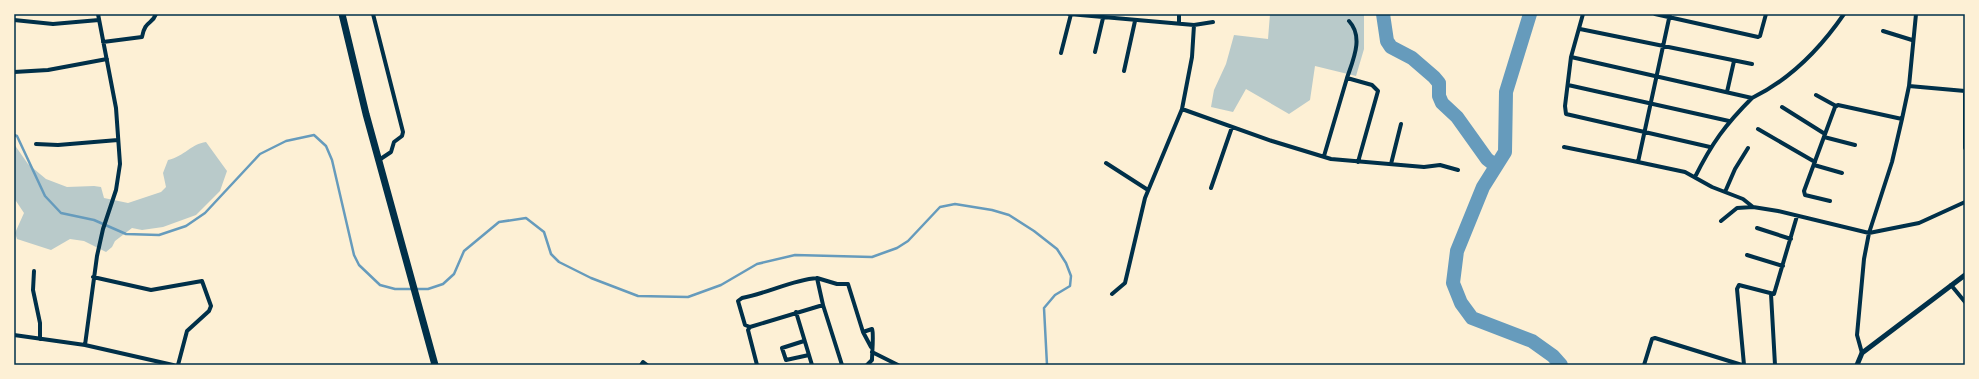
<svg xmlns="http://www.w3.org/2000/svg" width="1979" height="379" font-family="'Work Sans',sans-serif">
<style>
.green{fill:#b9caca}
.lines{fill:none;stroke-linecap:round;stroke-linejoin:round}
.stream{stroke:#669bbc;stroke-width:2.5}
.river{stroke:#669bbc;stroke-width:14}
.minor{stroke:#003049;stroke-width:4}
.tertiary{stroke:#003049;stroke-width:5}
.primary{stroke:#003049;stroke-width:7}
.neatline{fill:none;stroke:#003049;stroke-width:1.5}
</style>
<rect width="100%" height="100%" fill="#fdf0d5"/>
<!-- green -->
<path class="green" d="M1270,14h94v35l-8,27 -41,-10 -5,34 -21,14 -43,-25 -13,23 -22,-5 3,-17 12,-26 8,-29 34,4z
M206,142l21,29 -7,20 -24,24 -33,12 -21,3 -10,-2 -17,13 -3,6 -6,5 -22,-11 -14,-2 -19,11 -34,-11 -2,-6 9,-20 -10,-15v-54l14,20 18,15 21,8 27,-1 7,1 3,11 24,5 33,-11 5,-5 -3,-14 5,-13c17,-4 23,-16 38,-18z"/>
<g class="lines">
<!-- stream -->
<path class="stream" d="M14,135l3,1 28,60 16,17 33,7 32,14 33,1 27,-9 19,-13 55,-59 26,-13 28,-6 12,11 6,14 22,95 5,10 21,20 15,4h33l15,-5 11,-10 10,-23 35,-29 27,-4 18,14 7,22 8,8 32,16 47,18 50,1 33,-12 36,-21 38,-9 77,2 25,-9 11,-7 32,-34 15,-3 37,6 17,5 25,16 23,18 9,14 5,13 -1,10 -15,9 -11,13 3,57"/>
<!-- river -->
<path class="river" d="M1383,14l4,27 4,6 21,11 22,19 5,6v13l3,7 15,14 30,42 9,7
M1530,14l-24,78 -1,60 -22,35 -26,64 -4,32 8,20 11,15 60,23 21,15 8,9"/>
<!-- minor -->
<path class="minor" d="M98,14l18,94 4,56 -4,26 -13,39 -6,27 -12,89 88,20
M373,14l30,118 -1,4 -8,6 -3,10 -12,8
M1069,14l125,11 -2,32 -10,52 90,32 59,18 93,8 16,-2 18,5
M1583,14l-12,43 -6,49 1,8 144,33
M1655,14l103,23 2,-1 6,-22
M1670,14l-32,148 47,10 27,15 31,12 10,8
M14,20l39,4 46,-4
M1349,21c15,16 4,39 -2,57l25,7 6,6 -20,71
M1179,24v-10
M1194,25l19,-3
M1580,29l172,35
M1883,31l29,9
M103,42l39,-5c3,-17 10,-12 14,-23
M1095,52l8,-34
M1061,53l10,-39
M1571,57l181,41c-27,27 -40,45 -57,79
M1124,71l11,-50
M14,72l34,-2 59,-11
M1568,85l161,36
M1909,86l56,5v57
M1727,92l7,-31
M1816,95l20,11
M1752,98c39,-19 68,-49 92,-84
M1782,107l43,27
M1758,129l57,33
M1824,137l31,8
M36,144l22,1 60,-5
M1564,147l74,15
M1324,156l23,-78
M1106,163l42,27
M1391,164l10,-40
M1814,165l28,8
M1211,188l21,-61
M1725,192l10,-23 13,-21
M1830,201l-25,-6 -1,-4 31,-84 3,-2 64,14
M1721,221l16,-13 16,-1 25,4 91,22 50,-10 46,-21
M1757,228l34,11
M1747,255l36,11
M34,271l-1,19 7,33v16
M93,277l58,13 51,-9 9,25 -2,5 -22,20 -9,34
M1951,285l14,17
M1112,294l13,-11 20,-85 37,-89
M1771,294l4,71
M823,305l-6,-27 20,6h11l15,48 9,-3c2,4 0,24 0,31l-5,5
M796,312l16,53
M750,327l-5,-2 -7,-24 4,-3c26,-5 50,-18 75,-20
M863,332l8,15
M14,335l71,10
M804,341l-22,7 4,12 23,-5
M872,352l26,13
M1862,353l-5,-18 7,-76 5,-26 23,-71 10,-43 7,-33 7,-72
M641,365l2,-3 4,3
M757,365l-9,-35 2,-3 73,-22 19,60
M1644,365l8,-26 3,-1 87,27
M1744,365l-7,-76 2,-4 35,9 23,-78"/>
<!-- tertiary -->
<path class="tertiary" d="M1857,365l5,-12 103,-78"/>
<!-- primary -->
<path class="primary" d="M342,14l24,100 69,251"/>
</g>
<!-- border -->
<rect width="1979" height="379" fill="none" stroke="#fdf0d5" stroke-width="30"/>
<rect x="15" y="15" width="1949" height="349" class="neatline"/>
</svg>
